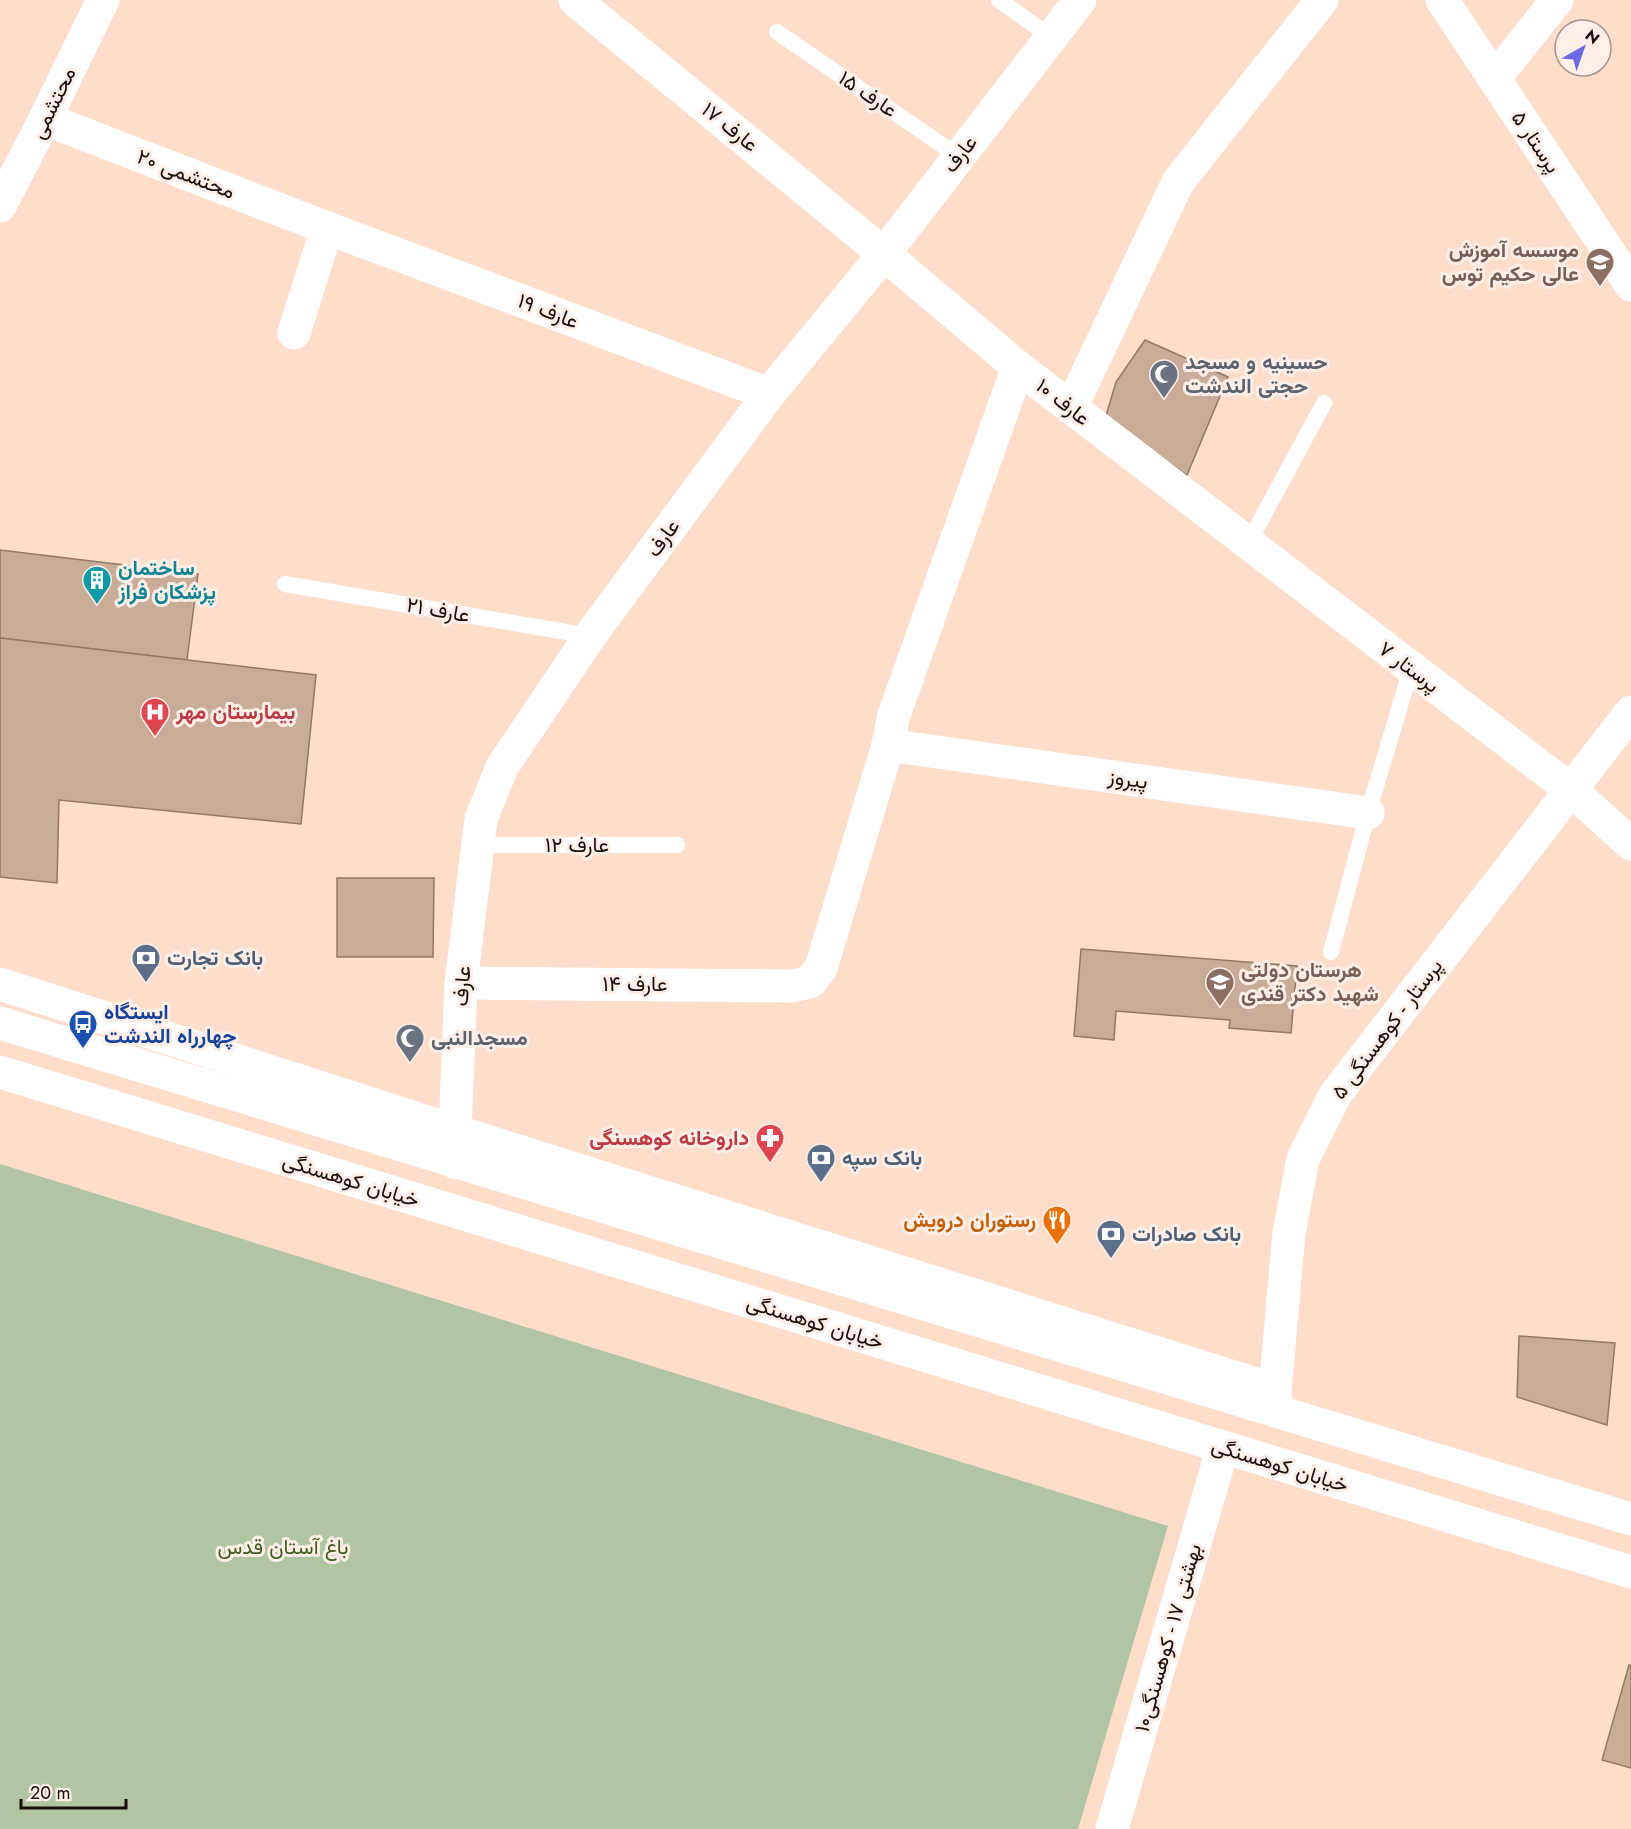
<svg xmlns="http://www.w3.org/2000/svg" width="1631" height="1829" font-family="Jost,Vazirmatn,sans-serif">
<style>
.green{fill:#b1c5a2}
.building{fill:#c8ac97;stroke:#937965;stroke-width:1.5}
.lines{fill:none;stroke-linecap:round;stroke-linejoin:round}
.service{stroke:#fff;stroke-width:16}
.minor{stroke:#fff;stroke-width:33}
.tertiary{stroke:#fff;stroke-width:33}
.secondary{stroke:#fff;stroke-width:33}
.labels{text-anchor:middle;stroke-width:6;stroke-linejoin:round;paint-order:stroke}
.street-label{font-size:21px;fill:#190e08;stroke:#fdefe8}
.education-label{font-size:21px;font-weight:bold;fill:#785e54;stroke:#fdefe8;text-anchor:end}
.worship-label{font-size:21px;font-weight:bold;fill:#5b616d;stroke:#fdefe8;text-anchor:start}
.culture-label{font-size:21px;font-weight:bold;fill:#0d838f;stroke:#fdefe8;text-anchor:start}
.health-label{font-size:21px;font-weight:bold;fill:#be3a42;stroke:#fdefe8;text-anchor:start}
.service-label{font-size:21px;font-weight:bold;fill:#4e5e75;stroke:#fdefe8;text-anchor:start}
.transit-label{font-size:21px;font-weight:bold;fill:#164399;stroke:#fdefe8;text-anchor:start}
.food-label{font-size:21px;font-weight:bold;fill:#c56008;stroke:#fdefe8;text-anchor:end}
.park-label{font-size:21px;fill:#3f5d21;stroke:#fdefe8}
</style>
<rect width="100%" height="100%" fill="#feddcb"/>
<!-- green -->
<path class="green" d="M0 1164 1168 1526 1078 1829H0Z"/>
<!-- building -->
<g class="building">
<path d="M1145 340 1228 377 1187 475 1105 419 1116 382Z"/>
<path d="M0 550 198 574 187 660 0 638Z"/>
<path d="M0 638 316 675 301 824 59 800 57 883 0 877Z"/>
<path d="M337 878H434L433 957H337Z"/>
<path d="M1081 949 1297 966 1291 1033 1229 1028 1230 1020 1116 1011 1114 1040 1074 1036Z"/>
<path d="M1519 1336 1615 1343 1607 1425 1517 1397Z"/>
<path d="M1629 1665H1631V1768L1602 1760Z"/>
</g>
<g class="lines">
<!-- service -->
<g class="service">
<path d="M999 0 1051 37"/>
<path d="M777 32 958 156"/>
<path d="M1248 544 1324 403"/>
<path d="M285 584 590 636"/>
<path d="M478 845H677"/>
<path d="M1331 952 1368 813 1411 669"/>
</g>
<!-- minor -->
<g class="minor">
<path d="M575 0 884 254 1018 367 1571 790 1631 844"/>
<path d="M1442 0 1631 285"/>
<path d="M1494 79 1557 0"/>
<path d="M45 119 327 228 769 394"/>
<path d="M294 333 327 228"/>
<path d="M1071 408 1178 182 1322 0"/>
<path d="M888 745 1368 813"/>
<path d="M461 983 792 986 810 982 821 968 888 745 893 718 1018 367"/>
<path d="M0 984 455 1131 1275 1390"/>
<path d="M456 1163 455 1131 461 983 481 819 502 767 590 636 769 394 884 254 1080 0"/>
<path d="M1276 1411 1275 1390 1289 1233 1303 1159 1335 1095 1631 712"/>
</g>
<!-- tertiary -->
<g class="tertiary">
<path d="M0 206 45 119 103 0"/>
<path d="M1112 1829 1223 1447"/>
</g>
<!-- secondary -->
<g class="secondary">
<path d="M0 1023 1631 1519"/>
<path d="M0 1072 1631 1572"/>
</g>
</g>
<!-- icons -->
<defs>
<g id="university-pin" transform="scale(1.5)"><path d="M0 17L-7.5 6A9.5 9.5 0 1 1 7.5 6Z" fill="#8d6e63" stroke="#fdefe8"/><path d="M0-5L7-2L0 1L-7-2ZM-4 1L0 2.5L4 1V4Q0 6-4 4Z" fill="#fff"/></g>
<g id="mosque-pin" transform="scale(1.5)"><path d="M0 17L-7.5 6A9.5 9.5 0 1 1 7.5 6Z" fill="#6b7280" stroke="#fdefe8"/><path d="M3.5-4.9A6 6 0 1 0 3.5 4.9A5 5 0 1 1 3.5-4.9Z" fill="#fff"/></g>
<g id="building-pin" transform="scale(1.5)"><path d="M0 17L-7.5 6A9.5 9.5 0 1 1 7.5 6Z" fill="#0f9aa8" stroke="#fdefe8"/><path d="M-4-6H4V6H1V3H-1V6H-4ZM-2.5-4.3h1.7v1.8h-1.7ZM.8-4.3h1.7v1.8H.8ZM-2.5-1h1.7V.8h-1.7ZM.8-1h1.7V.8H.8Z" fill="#fff"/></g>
<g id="hospital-pin" transform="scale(1.5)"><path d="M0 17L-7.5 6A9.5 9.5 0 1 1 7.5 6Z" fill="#e0444e" stroke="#fdefe8"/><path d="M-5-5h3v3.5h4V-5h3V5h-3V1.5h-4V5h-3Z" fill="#fff"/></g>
<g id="bank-pin" transform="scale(1.5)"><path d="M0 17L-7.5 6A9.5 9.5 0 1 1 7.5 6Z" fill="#5c6f8a" stroke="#fdefe8"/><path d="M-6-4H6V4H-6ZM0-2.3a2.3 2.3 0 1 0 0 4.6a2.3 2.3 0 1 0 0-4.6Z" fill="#fff"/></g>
<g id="school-pin" transform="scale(1.5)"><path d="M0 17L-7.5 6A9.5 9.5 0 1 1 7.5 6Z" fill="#8d6e63" stroke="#fdefe8"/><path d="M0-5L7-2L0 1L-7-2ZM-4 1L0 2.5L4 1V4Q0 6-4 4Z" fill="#fff"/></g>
<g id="bus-pin" transform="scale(1.5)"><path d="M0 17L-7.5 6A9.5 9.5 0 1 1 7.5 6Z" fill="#1a4fb4" stroke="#fdefe8"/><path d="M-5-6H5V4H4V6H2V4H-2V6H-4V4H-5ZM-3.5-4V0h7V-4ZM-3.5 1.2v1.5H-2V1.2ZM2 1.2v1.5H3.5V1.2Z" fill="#fff"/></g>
<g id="pharmacy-pin" transform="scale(1.5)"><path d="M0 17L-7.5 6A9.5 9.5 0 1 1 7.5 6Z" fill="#e0444e" stroke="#fdefe8"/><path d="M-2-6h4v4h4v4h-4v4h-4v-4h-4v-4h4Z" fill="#fff"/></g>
<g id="restaurant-pin" transform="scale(1.5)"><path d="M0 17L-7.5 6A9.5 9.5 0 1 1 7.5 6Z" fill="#e8710a" stroke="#fdefe8"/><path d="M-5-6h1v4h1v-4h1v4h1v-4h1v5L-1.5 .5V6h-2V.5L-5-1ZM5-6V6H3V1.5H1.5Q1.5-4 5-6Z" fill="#fff"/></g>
</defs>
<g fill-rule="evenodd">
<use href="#university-pin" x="1600" y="262"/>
<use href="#mosque-pin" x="1164" y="374"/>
<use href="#building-pin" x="97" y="580"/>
<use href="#hospital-pin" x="155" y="712"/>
<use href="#bank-pin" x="146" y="958"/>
<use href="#school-pin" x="1220" y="982"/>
<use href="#bus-pin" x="83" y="1024"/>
<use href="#mosque-pin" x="410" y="1038"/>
<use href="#pharmacy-pin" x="770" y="1138"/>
<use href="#bank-pin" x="821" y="1158"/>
<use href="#restaurant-pin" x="1057" y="1220"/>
<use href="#bank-pin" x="1111" y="1234"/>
</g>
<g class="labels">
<!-- street labels -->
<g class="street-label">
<text transform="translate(868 94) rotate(34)" y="7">عارف ۱۵</text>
<text transform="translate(53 103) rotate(-64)" y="7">محتشمی</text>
<text transform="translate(730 127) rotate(39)" y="7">عارف ۱۷</text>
<text transform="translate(1536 142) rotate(56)" y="7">پرستار ۵</text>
<text transform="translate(960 154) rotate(-52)" y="7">عارف</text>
<text transform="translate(186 174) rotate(21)" y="7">محتشمی ۲۰</text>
<text transform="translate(548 311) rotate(21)" y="7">عارف ۱۹</text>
<text transform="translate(1063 402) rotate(38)" y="7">عارف ۱۰</text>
<text transform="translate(663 538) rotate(-54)" y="7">عارف</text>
<text transform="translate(438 610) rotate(10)" y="7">عارف ۲۱</text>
<text transform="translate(1409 667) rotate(37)" y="7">پرستار ۷</text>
<text transform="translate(1128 779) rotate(8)" y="7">پیروز</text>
<text x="577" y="852">عارف ۱۲</text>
<text x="635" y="991">عارف ۱۴</text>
<text transform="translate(462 986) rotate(-86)" y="7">عارف</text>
<text transform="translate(1387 1029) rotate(-53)" y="7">پرستار - کوهسنگی ۵</text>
<text transform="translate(351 1180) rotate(17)" y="7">خیابان کوهسنگی</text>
<text transform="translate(815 1322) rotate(17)" y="7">خیابان کوهسنگی</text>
<text transform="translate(1280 1465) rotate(17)" y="7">خیابان کوهسنگی</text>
<text transform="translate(1168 1638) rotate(-74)" y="7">بهشتی ۱۷ - کوهسنگی۱۰</text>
</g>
<!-- education labels -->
<g class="education-label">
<text x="1579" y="257">موسسه آموزش<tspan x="1579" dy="24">عالی حکیم توس</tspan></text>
<text x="1241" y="977" text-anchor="start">هرستان دولتی<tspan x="1241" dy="24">شهید دکتر قندی</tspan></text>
</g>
<!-- worship labels -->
<g class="worship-label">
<text x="1185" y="369">حسینیه و مسجد<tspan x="1185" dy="24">حجتی الندشت</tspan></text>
<text x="431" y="1045">مسجدالنبی</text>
</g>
<!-- culture labels -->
<g class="culture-label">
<text x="118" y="575">ساختمان<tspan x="118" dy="24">پزشکان فراز</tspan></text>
</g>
<!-- health labels -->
<g class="health-label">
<text x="176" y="719">بیمارستان مهر</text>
<text x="749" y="1145" text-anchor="end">داروخانه کوهسنگی</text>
</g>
<!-- service labels -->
<g class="service-label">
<text x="167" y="965">بانک تجارت</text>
<text x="842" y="1165">بانک سپه</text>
<text x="1132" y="1241">بانک صادرات</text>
</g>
<!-- transit labels -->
<g class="transit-label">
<text x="104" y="1019">ایستگاه<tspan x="104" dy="24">چهارراه الندشت</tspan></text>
</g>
<!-- food labels -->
<g class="food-label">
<text x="1036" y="1227">رستوران درویش</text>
</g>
<!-- park labels -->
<g class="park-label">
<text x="283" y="1554">باغ آستان قدس</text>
</g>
</g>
<!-- north arrow -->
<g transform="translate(1583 48) rotate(40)"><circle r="28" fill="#fdefe8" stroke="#a2958e" stroke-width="1.5"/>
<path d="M0-4.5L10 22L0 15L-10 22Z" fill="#6c69e3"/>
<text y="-9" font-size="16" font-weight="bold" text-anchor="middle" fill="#190e08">N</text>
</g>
<!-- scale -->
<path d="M21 1799v9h105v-9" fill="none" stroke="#190e08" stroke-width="3"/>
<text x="30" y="1799" font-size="18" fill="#190e08" stroke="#fdefe8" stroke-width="4.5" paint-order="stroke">20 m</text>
</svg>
